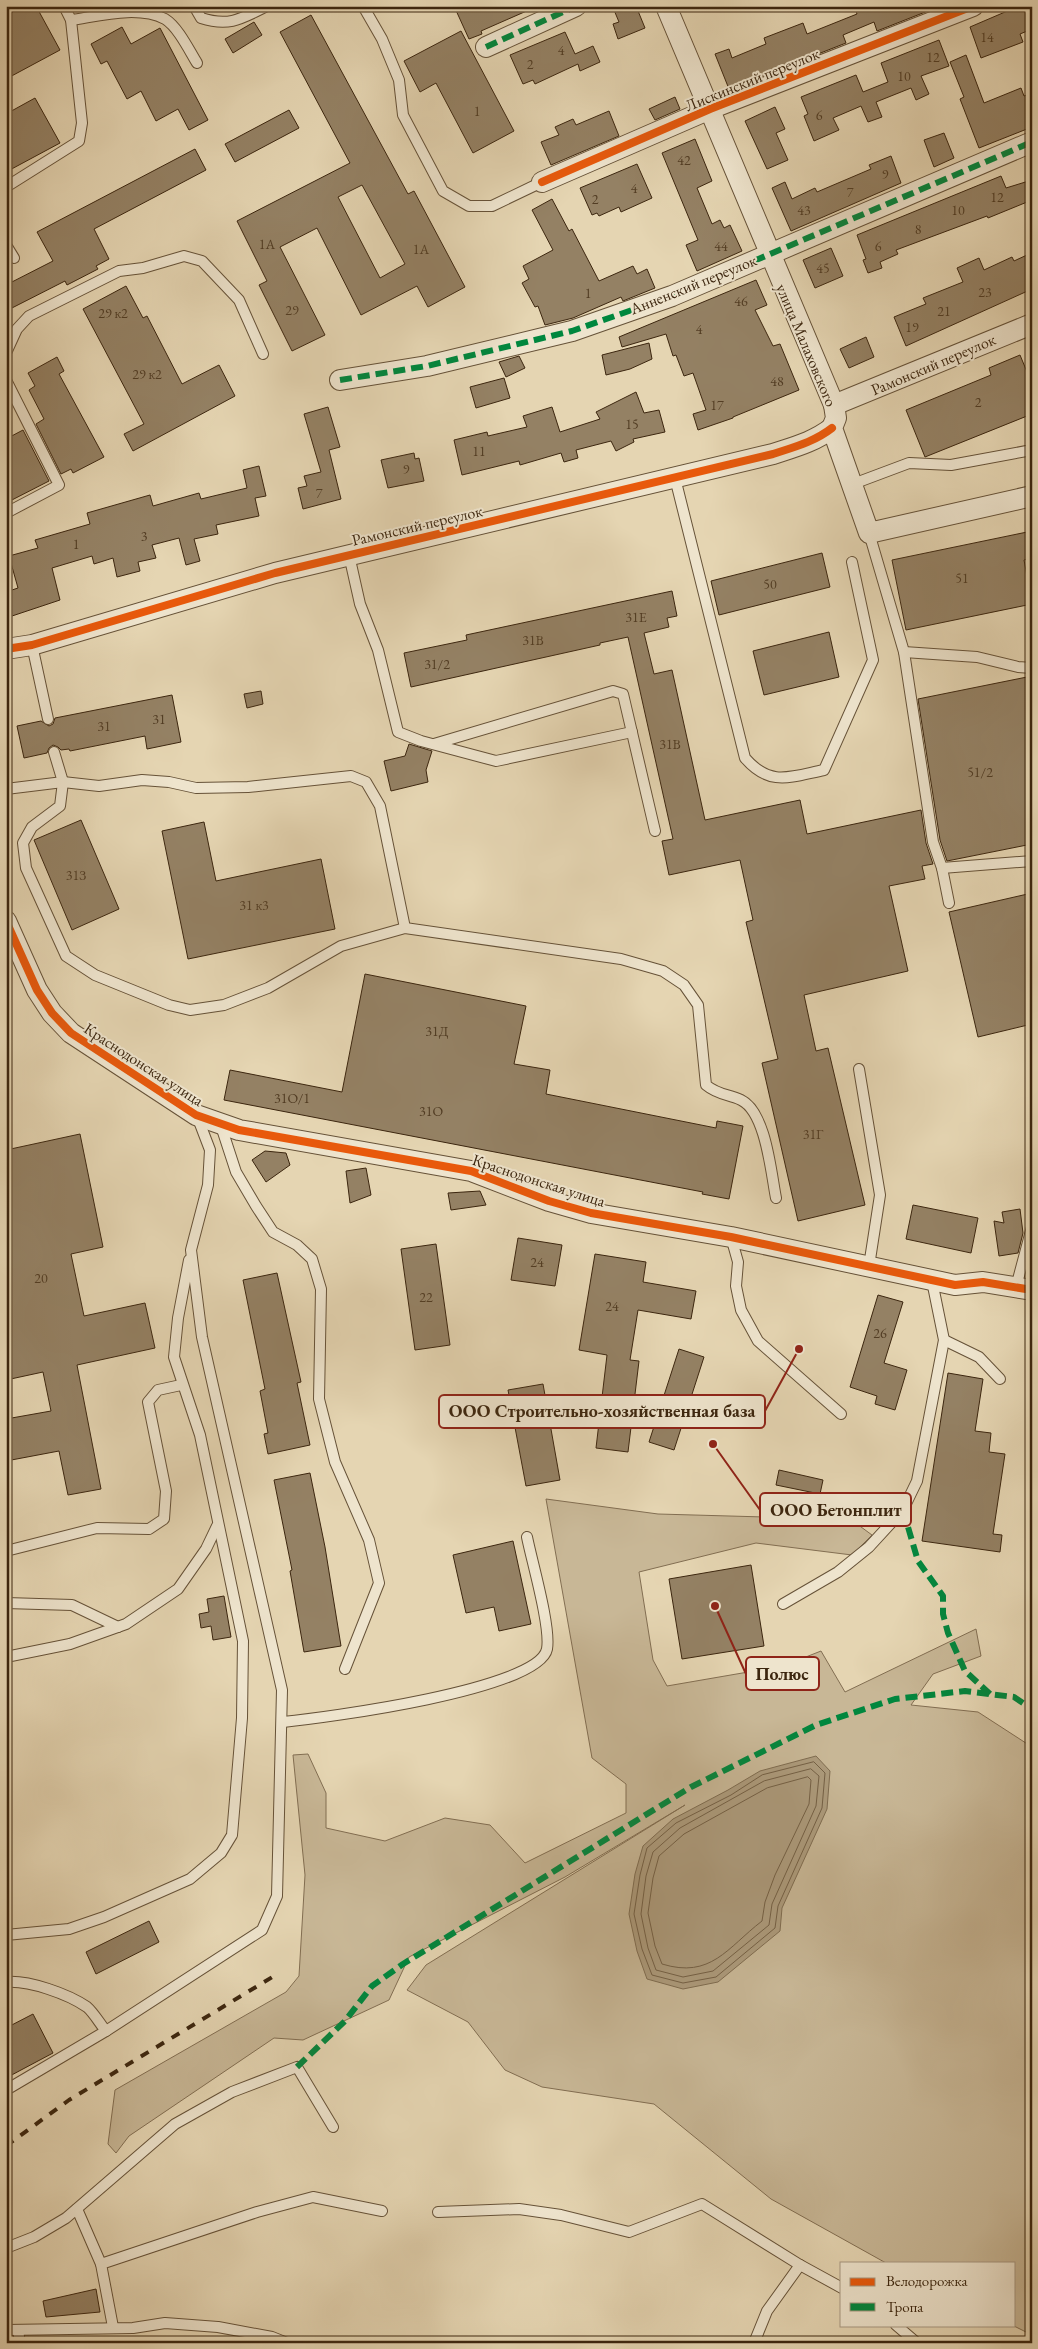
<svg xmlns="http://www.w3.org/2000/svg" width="1038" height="2349" font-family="'EB Garamond',serif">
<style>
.green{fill:#c8b796;stroke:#826e52}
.water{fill:#ac9a7b;stroke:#7f6c50}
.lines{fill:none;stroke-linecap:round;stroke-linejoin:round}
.shore{stroke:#746045;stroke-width:1}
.building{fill:#948164;stroke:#3c260f;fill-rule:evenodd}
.lane-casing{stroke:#665238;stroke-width:12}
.street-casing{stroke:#665238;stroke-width:22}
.lane{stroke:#eee4cd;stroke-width:10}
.street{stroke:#eee4cd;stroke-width:20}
.rail{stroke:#3c260f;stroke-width:4;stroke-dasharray:9 9;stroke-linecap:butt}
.quiet{stroke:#00873e;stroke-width:6;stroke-dasharray:12 6;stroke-linecap:butt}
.cycleway-casing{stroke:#eee4cd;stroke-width:11}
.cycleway{stroke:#e8590c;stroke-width:8}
.labels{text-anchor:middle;stroke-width:4;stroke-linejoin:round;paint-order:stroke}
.number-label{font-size:14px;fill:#523d24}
.street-label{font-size:16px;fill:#3c260f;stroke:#eee4cd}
.leader{fill:none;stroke:#8f2418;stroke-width:2}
.callout-dot{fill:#8f2418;stroke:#eee4cd;stroke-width:2}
.callout{fill:#eee4cd;stroke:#8f2418;stroke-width:2}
.callout-label{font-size:18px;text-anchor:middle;font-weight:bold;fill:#3c260f}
</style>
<rect width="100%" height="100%" fill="#e5d5b2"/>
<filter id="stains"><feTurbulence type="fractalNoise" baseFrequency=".004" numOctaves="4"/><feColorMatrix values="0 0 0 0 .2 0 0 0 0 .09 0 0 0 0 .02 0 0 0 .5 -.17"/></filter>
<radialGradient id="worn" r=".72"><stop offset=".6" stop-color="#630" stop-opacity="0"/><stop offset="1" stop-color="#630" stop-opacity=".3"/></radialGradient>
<!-- green -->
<path class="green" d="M546 1499 658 1514 800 1518 857 1524 872 1535 852 1555 756 1543 639 1572 653 1660 667 1686 783 1666 821 1651 845 1692 976 1629 981 1656 933 1674 911 1705 978 1712 1032 1747V2335L1012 2325H1014V2263H886L771 2199 654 2104 542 2087 505 2070 468 2022 407 1990 426 1965 685 1805 565 1877 409 1957 389 2000 303 2040 274 2038 129 2136 116 2153 108 2144 115 2090 286 1992 299 1976 305 1875 293 1755 308 1754 326 1793V1828L385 1841 445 1818 490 1825 525 1863 626 1813V1784L592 1758Z"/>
<!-- water -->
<path class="water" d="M816 1756 830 1771 827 1809 782 1908 780 1931 718 1982 683 1989 647 1979 637 1951 629 1914 635 1874 643 1846 673 1819 728 1790 760 1771Z"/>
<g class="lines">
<!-- shore -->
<g class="shore">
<path d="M814 1762 825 1773 822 1808 778 1906 775 1928 716 1977 683 1983 652 1975 642 1949 634 1914 640 1875 647 1848 676 1823 731 1795 762 1775Z"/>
<path d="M811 1769 819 1776 816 1806 772 1904 769 1925 713 1971 683 1977 656 1970 648 1948 641 1914 646 1876 653 1852 680 1828 764 1781Z"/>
<path d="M808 1777 811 1780 809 1804 775 1875 765 1902 762 1921C727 1948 711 1979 662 1964L655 1946 648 1913 653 1878 659 1856 684 1834 767 1788Z"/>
</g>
</g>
<!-- building -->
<g class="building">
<path d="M6 6H36L60 50 6 79Z"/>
<path d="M454 6H538L481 31 482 34 469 39Z"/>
<path d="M623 6H636L645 28 618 39 613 24 619 22 614 10Z"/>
<path d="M854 6 938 7 877 31 874 22 843 35 846 43 729 89 715 54 729 49 732 58 766 44 764 38 803 23 807 34 857 14Z"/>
<path d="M1019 6H1032V29L1020 34 1023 42 981 58 970 27Z"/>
<path d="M311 15 408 194 414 191 465 287 428 307 417 286 361 315 317 228 280 247 325 335 292 351 259 285 267 281 237 221 350 163 280 32ZM362 185 405 264 380 278 338 197Z"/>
<path d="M254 22 262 35 233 53 225 39Z"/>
<path d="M122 27 131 44 160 28 208 120 189 130 178 109 156 121 141 91 127 99 107 61 101 64 91 44Z"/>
<path d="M461 31 514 131 473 153 436 83 420 92 404 61Z"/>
<path d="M565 32 575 54 593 46 600 62 580 71 578 64 535 84 533 80 523 84 510 55Z"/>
<path d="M939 40 949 66 921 76 929 94 916 100 911 88 876 102 882 117 868 122 861 106 833 118 839 130 814 141 804 116 808 114 801 97 856 75 863 92 888 82 881 63Z"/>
<path d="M966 55 984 103 1021 88 1024 96 1032 93V127L979 148 960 99 964 97 950 62Z"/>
<path d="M675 97 680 109 655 120 649 109Z"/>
<path d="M35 98 60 143 6 172V114Z"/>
<path d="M775 107 785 129 776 133 788 160 767 169 745 121Z"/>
<path d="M289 110 299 128 235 162 225 144Z"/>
<path d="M609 111 619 136 551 165 541 142 559 135 555 127 573 119 576 125Z"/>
<path d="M944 133 954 158 934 167 924 140Z"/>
<path d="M695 139 712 181 697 188 712 224 720 220 724 228 730 225 742 251 697 271 686 245 698 240 662 153Z"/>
<path d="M195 149 206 170 94 229 109 259 96 266 98 269 67 285 65 281 6 311V285L53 261 37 232Z"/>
<path d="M891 156 901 183 791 231 772 188 785 182 792 199 815 188 817 192 871 169 869 165Z"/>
<path d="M637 164 652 198 621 212 619 207 599 216 597 213 592 215 580 188Z"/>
<path d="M1001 176 1006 188 1032 180V200L988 218 987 216 896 250 898 254 880 262 882 268 868 273 863 260 866 259 857 235Z"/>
<path d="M552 199 569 231 572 229 599 281 633 266 637 274 647 269 655 288 623 301 621 297 573 318 545 325 538 306 535 307 522 283 529 279 523 266 553 250 532 210Z"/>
<path d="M831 248 843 276 815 288 803 260Z"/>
<path d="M1027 255 1032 266V289L906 346 894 317 926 304 923 298 963 282 957 268 979 258 984 270 1012 257 1014 261Z"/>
<path d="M756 280 767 305 755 310 773 346 780 344 799 390 733 417V418L698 430 693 414 706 410 693 373 684 376 676 355 673 356 666 334 622 347 619 337Z"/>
<path d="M126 286 143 318 147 316 182 384 219 365 235 396 133 451 124 434 144 424 83 309Z"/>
<path d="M866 337 874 357 849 368 840 349Z"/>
<path d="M649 343 652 359 630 369 606 375 602 355Z"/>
<path d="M1020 355 1032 384V414L925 457 906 410 991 375 989 368Z"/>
<path d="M519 356 525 368 506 377 499 362Z"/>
<path d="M57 357 64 371 59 374 104 457 73 473 71 469 61 474 36 424 44 419 29 390 35 386 28 373Z"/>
<path d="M504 378 510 398 476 408 470 387Z"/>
<path d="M636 392 644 413 659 410 665 432 633 439 634 442 616 451 611 441 576 450 578 458 564 462 561 453 520 465 519 461 462 475 454 440 487 432 488 436 527 427 523 416 552 407 560 432 600 419 596 412Z"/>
<path d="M328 407 340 447 329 450 341 499 303 509 298 488 307 486 304 476 321 472 304 414Z"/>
<path d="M23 430 49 481 6 503V439Z"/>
<path d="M414 453 415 459 419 458 424 481 388 488 381 460Z"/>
<path d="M259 466 266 496 255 498 259 516 216 525 218 534 194 539 200 561 186 565 179 538 152 545 156 558 138 562 140 571 117 577 113 558 94 564 92 556 52 568 60 600 6 618V592L18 588 9 556 38 548 35 540 90 524 87 513 150 495 153 506 199 493 201 499 247 488 243 470Z"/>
<path d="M1032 531V558L1024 560 1032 604 906 630 892 560Z"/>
<path d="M822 553 830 587 719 615 711 581Z"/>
<path d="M672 591 677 616 667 618 669 627 644 633 654 674 672 670 705 820 800 800 807 834 921 810 926 843 933 864 922 866 925 879 889 886 908 971 804 995 816 1051 828 1048 865 1205 798 1221 762 1063 778 1059 746 922 753 920 740 860 669 875 662 841 673 839 628 637 600 643V645L411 687 404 653 467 640 466 635Z"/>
<path d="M829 632 839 677 764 695 753 651Z"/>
<path d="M1032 676V844L947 861 940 840 918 699Z"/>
<path d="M261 691 263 704 247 708 244 694Z"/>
<path d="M172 695 181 742 147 749 145 736 70 751 69 749 61 750 58 747 53 745 49 748 47 753 24 758 17 726 41 721 49 726 53 724 55 718Z"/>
<path d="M409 744 432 751 426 770 428 782 391 791 384 761 405 756Z"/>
<path d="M81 820 119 909 72 930 34 840Z"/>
<path d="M204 822 216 881 321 859 335 929 188 959 162 831Z"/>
<path d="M1032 893V1024L978 1037 949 912Z"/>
<path d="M365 974 526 1006 514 1064 550 1070 546 1094 716 1128 717 1121 743 1126 729 1199 702 1194 703 1192 224 1100 230 1070 342 1092Z"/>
<path d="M80 1134 103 1247 71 1254 84 1316 145 1303 155 1348 77 1365 101 1489 68 1495 59 1451 6 1461V1419L51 1411 43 1372 6 1380V1150Z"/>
<path d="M265 1151 286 1153 290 1165 266 1182 252 1160Z"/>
<path d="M366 1168 371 1195 350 1203 346 1171Z"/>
<path d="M480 1191 486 1205 451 1210 448 1193Z"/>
<path d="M913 1205 978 1218 971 1253 906 1239Z"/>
<path d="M1020 1209 1023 1233 1018 1253 999 1256 994 1221 1004 1223 1002 1212Z"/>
<path d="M518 1238 562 1245 555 1286 511 1280Z"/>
<path d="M436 1244 450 1345 415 1350 401 1249Z"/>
<path d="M595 1254 646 1262 643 1282 696 1291 691 1319 638 1310 630 1360 639 1361 628 1452 596 1448 607 1355 579 1350Z"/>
<path d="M277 1273 301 1382 297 1383 310 1445 268 1454 264 1434 268 1433 260 1391 265 1389 243 1280Z"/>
<path d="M878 1295 903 1302 884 1363 907 1370 895 1410 875 1404 877 1396 850 1387Z"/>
<path d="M679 1349 704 1357 674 1450 649 1442Z"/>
<path d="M948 1373 983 1379 975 1431 991 1433 989 1452 1005 1454 993 1534 1002 1535 1000 1552 922 1541Z"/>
<path d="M543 1384 560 1480 526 1486 508 1390Z"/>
<path d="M779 1470 823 1480 820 1494 776 1485Z"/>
<path d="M310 1473 325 1547 341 1646 304 1652 290 1571 292 1570 274 1480Z"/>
<path d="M513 1541 531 1624 499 1631 494 1607 466 1613 453 1555Z"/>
<path d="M751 1565 764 1646 682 1659 669 1579Z"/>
<path d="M224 1596 231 1637 213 1640 211 1626 201 1628 199 1614 209 1612 207 1599Z"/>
<path d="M149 1921 159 1942 96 1974 86 1952Z"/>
<path d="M33 2014 53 2053 6 2078V2028Z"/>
<path d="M96 2289 100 2312 46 2317 43 2301Z"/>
</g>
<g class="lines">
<!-- lane casing -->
<g class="lane-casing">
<g id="lane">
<path d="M194 6 201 18C229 27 241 19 267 6"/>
<path d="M363 6 382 39 399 80 403 115 443 191 469 206H492L542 182"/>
<path d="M71 20C99 16 138 5 165 19 178 27 189 50 197 63"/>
<path d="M6 187 79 141 82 123 71 20 64 6"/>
<path d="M6 245 14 258"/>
<path d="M6 353 17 329 29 316 119 271 143 268 184 256 202 261 239 300 263 354"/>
<path d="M6 380 59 485 6 513"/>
<path d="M675 478 745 758C770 787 790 777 824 770L873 660 852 562"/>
<path d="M853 484 909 463 951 465 1032 450"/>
<path d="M869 533 904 652 933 842 942 868 949 903"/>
<path d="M349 555 360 604 378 650 398 732 421 741 496 761 632 732"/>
<path d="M32 645 48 719"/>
<path d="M904 652 977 657 1018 667 1032 668"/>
<path d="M434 744 613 691 623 694 655 831"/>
<path d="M54 752 63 782 60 806 32 827 23 843 26 868 66 956 95 975 169 1005 190 1010 224 1005 268 988 341 946 405 928 621 959 663 971 684 985 698 1005 706 1085C718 1095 728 1094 741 1100 766 1112 771 1173 776 1198"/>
<path d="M6 789 63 782 99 786 142 780 169 782 196 788 248 787 351 776 366 782 380 806 405 928"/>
<path d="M942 868 1032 861"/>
<path d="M859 1069 880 1195 869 1266"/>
<path d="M220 1123 236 1172 256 1206 273 1232 297 1245 312 1259 321 1289 319 1399 335 1462 369 1540 379 1583 345 1669"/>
<path d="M731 1237 738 1262 736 1286 741 1310 758 1341 841 1414"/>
<path d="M1016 1287 1032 1227"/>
<path d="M944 1340 979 1357 1000 1379"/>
<path d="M6 1551 97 1528 149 1529 164 1519 166 1491 148 1402 158 1390 181 1385"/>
<path d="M6 1603 72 1605 118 1627"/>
<path d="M783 1604 838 1572 869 1547 903 1510 917 1481 944 1340 932 1281"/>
<path d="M6 1657 70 1644 126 1624 178 1589 206 1549 217 1526"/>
<path d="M283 1722C323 1718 539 1690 547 1649 551 1627 532 1562 527 1537"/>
<path d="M6 1935 69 1929 104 1917 190 1879 221 1853 232 1835 242 1718 243 1641 200 1435 174 1357 178 1318 189 1260"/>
<path d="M6 1982C29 1980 68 1994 87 2007 94 2013 100 2024 106 2031"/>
<path d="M6 2090 106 2031 262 1930 277 1896 282 1690 202 1337 191 1250 208 1185 210 1150 197 1116"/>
<path d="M77 2209 101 2264"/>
<path d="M438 2212 519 2209 561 2215 629 2232 702 2204 800 2265 842 2288"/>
<path d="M6 2248 34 2237 66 2218 175 2124 232 2092 297 2067 333 2127"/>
<path d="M896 2325 917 2343"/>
<path d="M113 2327 101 2264 257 2212 313 2197 382 2211"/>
<path d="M6 2330 133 2328 165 2323 218 2327 272 2337 287 2343"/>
<path d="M18 2330 20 2343"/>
<path d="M754 2343 767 2311 800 2265"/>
</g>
</g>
<!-- street casing -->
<g class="street-casing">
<g id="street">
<path d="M666 6 834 405 836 418 832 428 869 533 1032 496"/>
<path d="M486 47 576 6"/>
<path d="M542 182 710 109 973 6"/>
<path d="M340 380 427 366 572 331 672 296 1032 142"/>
<path d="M834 405 1032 324"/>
<path d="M6 649 32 645 275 573 773 454C794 447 814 442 832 428"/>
<path d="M6 921 37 990 52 1013 71 1033 196 1115 239 1130 471 1171 549 1201 591 1213 731 1237 955 1285 983 1282 1032 1290"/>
</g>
</g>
<!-- lane -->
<use href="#lane" class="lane"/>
<!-- street -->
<use href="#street" class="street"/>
<!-- rail -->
<path class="rail" d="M6 2146 69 2100 279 1973"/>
<!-- quiet -->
<g class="quiet">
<path d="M486 47 576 6"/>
<path d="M340 380 427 366 572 331 672 296 1032 142"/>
<path d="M903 1510 918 1561 943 1596V1614L948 1633 965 1671 990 1694"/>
<path d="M297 2067 345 2021 372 1986 403 1964 691 1787 816 1725 895 1699 965 1691 1014 1697 1032 1709"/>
</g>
<!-- cycleway casing -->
<g class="cycleway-casing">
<g id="cycleway">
<path d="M542 182 710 109 973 6"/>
<path d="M6 649 32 645 275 573 773 454C794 447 814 442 832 428"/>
<path d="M6 921 37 990 52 1013 71 1033 196 1115 239 1130 471 1171 549 1201 591 1213 731 1237 955 1285 983 1282 1032 1290"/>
</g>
</g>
<!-- cycleway -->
<use href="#cycleway" class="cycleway"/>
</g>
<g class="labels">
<!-- number labels -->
<g class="number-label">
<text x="987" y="42">14</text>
<text x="561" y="55">4</text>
<text x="933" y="62">12</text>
<text x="530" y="69">2</text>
<text x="904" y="81">10</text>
<text x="477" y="116">1</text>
<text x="819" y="120">6</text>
<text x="684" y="165">42</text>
<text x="885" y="179">9</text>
<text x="634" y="193">4</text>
<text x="850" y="197">7</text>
<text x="997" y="202">12</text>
<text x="595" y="204">2</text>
<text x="804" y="215">43</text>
<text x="958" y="215">10</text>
<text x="918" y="234">8</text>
<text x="267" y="249">1А</text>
<text x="721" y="251">44</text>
<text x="878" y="251">6</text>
<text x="421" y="254">1А</text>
<text x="823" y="273">45</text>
<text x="985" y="297">23</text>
<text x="588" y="298">1</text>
<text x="741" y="306">46</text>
<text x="292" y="315">29</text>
<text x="944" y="316">21</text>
<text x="113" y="318">29 к2</text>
<text x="912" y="332">19</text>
<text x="699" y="334">4</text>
<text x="147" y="379">29 к2</text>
<text x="777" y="386">48</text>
<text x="978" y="407">2</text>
<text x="717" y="410">17</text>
<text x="632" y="429">15</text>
<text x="479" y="456">11</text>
<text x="406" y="474">9</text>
<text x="319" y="498">7</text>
<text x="144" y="541">3</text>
<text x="76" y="549">1</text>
<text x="962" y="583">51</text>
<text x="770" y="589">50</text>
<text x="636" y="622">31Е</text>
<text x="533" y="645">31В</text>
<text x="437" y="669">31/2</text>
<text x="159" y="724">31</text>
<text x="104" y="731">31</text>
<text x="670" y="749">31В</text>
<text x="980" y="777">51/2</text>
<text x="76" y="880">31З</text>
<text x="254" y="910">31 к3</text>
<text x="437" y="1036">31Д</text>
<text x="292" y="1103">31О/1</text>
<text x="431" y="1116">31О</text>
<text x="813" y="1139">31Г</text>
<text x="537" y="1267">24</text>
<text x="41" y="1283">20</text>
<text x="426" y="1302">22</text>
<text x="612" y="1311">24</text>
<text x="880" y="1338">26</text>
</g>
<!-- street labels -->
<g class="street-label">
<text transform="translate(752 79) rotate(-22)" y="6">Лискинский переулок</text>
<text transform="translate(693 284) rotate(-22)" y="6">Анненский переулок</text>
<text transform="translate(807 345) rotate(67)" y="6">улица Малаховского</text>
<text transform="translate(933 364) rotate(-23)" y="6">Рамонский переулок</text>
<text transform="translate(417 525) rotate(-13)" y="6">Рамонский переулок</text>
<text transform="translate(144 1064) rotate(33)" y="6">Краснодонская улица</text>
<text transform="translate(539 1180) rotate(18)" y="6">Краснодонская улица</text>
</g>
</g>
<!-- callouts -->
<path class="leader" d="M799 1349L765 1411M713 1444L760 1510M715 1606L746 1674"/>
<g class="callout-dot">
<circle cx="799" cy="1349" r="5"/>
<circle cx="713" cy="1444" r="5"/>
<circle cx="715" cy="1606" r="5"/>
</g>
<g class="callout">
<rect x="439" y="1395" width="326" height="33" rx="5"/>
<rect x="760" y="1493" width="151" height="33" rx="5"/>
<rect x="746" y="1657" width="73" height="33" rx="5"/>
</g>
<g class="callout-label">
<text x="602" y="1417">ООО Строительно-хозяйственная база</text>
<text x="836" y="1516">ООО Бетонплит</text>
<text x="782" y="1680">Полюс</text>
</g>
<!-- margin -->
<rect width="1038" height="2349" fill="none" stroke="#e5d5b2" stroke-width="25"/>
<rect x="8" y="8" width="1023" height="2334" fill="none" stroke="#3c260f" stroke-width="2.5"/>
<rect x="12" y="12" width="1013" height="2324" fill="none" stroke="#3c260f"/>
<!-- legend -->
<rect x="840" y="2262" width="175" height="65" fill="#eee4cd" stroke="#a79881"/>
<rect x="850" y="2278" width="25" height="8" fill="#e8590c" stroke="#a79881"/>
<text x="886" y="2286" font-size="15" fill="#3c260f">Велодорожка</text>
<rect x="850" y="2303" width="25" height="8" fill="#00873e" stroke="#a79881"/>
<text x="886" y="2312" font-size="15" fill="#3c260f">Тропа</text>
<rect width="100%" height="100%" filter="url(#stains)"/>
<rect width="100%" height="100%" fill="url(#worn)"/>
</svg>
